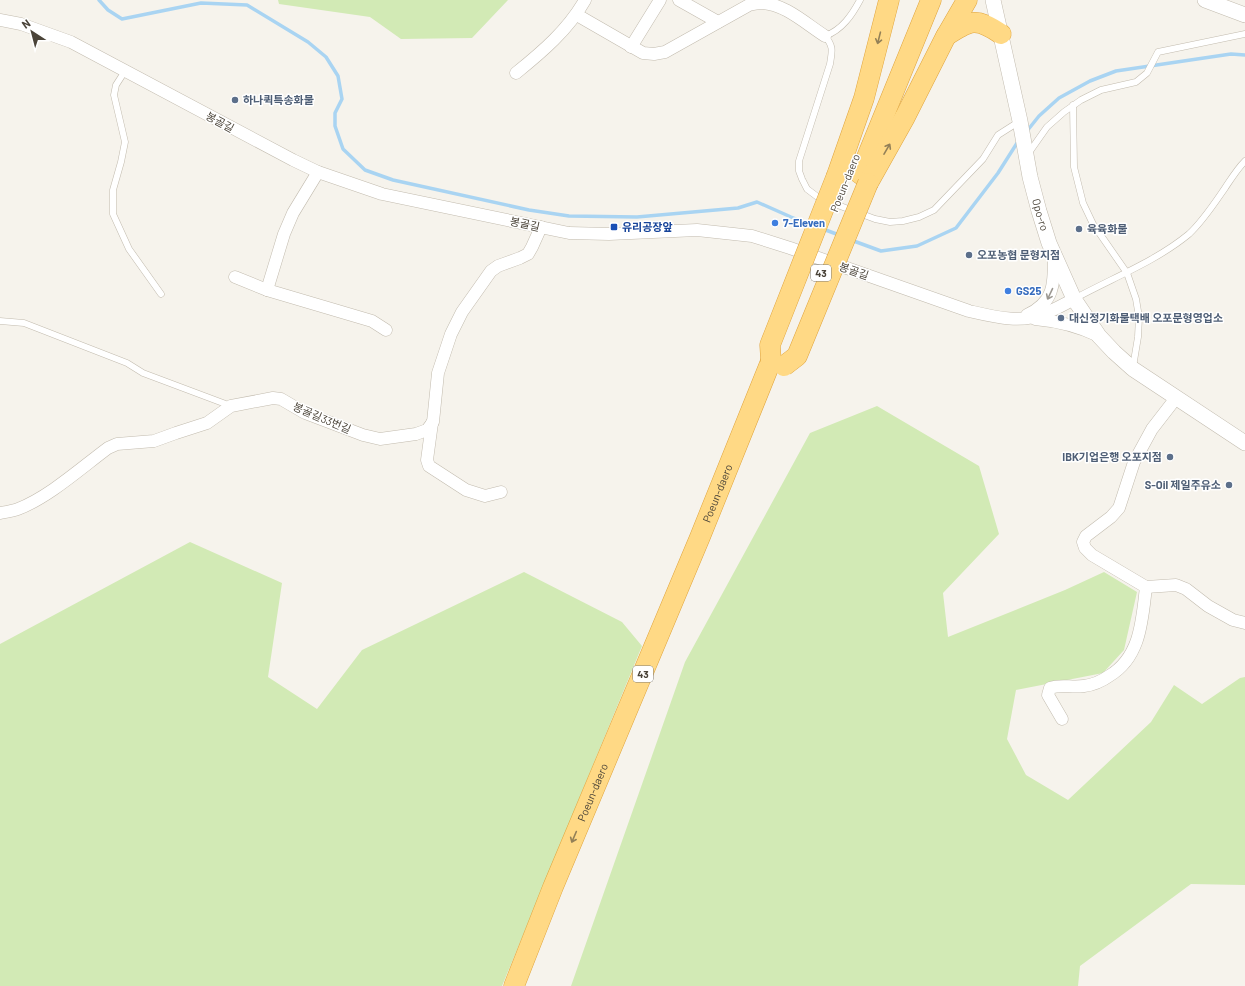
<svg xmlns="http://www.w3.org/2000/svg" width="1245" height="986" font-family="Barlow,'Noto Sans KR',sans-serif">
<style>
.green{fill:#d2eab5}
.lines{fill:none;stroke-linecap:round;stroke-linejoin:round}
.stream{stroke:#a9d4f2;stroke-width:3.5}
.service-casing{stroke:#c2bbae;stroke-width:7}
.minor-casing{stroke:#c2bbae;stroke-width:13}
.tertiary-casing{stroke:#c2bbae;stroke-width:16}
.trunk-casing{stroke:#e0a43c;stroke-width:21}
.service{stroke:#fff;stroke-width:6}
.minor{stroke:#fff;stroke-width:12}
.tertiary{stroke:#fff;stroke-width:15}
.trunk{stroke:#ffd985;stroke-width:20}
.trunk-bridge-casing{stroke:#e0a43c;stroke-width:21;stroke-linecap:butt}
.trunk-bridge{stroke:#ffd985;stroke-width:20}
.oneway{stroke:#938057}
.oneway2{stroke:#9c9892}
.service-dot{fill:#5c6f8a;stroke:#fff;stroke-width:1.5}
.shop-dot{fill:#3f7fe0;stroke:#fff;stroke-width:1.5}
.transit-dot{fill:#1a4fb4;stroke:#fff;stroke-width:1.5}
.labels{text-anchor:middle;stroke-width:3;stroke-linejoin:round;paint-order:stroke}
.shield{fill:#fff;stroke:#817c74;stroke-width:1}
.shield-label{font-size:10px;font-weight:bold;fill:#4b4439}
.service-label{font-size:11px;font-weight:bold;fill:#4e5e75;stroke:#fff;text-anchor:start}
.street-label{font-size:11px;fill:#4b4439;stroke:#fff}
.shop-label{font-size:11px;font-weight:bold;fill:#366cbe;stroke:#fff;text-anchor:start}
.transit-label{font-size:11px;font-weight:bold;fill:#164399;stroke:#fff;text-anchor:start}
</style>
<rect width="100%" height="100%" fill="#f6f3ec"/>
<!-- green -->
<g class="green">
<path d="M278 0H508L472 38 401 39 370 17 279 4Z"/>
<path d="M877 406 979 466 999 534 943 593 948 637 1065 590 1104 572 1137 592 1124 650 1103 673 1016 690 1007 739 1026 775 1068 800 1151 722 1174 685 1202 704 1240 678 1245 677V885L1191 884 1080 966 1078 986H571L685 662 810 433Z"/>
<path d="M190 542 282 583 268 677 317 709 362 650 524 572 622 622 642 646 502 986H0V644Z"/>
</g>
<g class="lines">
<!-- stream -->
<g class="stream">
<path d="M99 0 108 10 122 19 201 3 247 5 308 42 326 57 338 76 342 99 335 113V126L343 149 365 170 393 180 529 210 569 216 637 217 738 208 757 202 791 217 811 225"/>
<path d="M1027 131 1039 116 1059 98 1090 81 1116 71 1231 54 1245 55"/>
<path d="M823 229 839 235"/>
<path d="M851 240 881 251 917 246 956 228 998 173 1019 140"/>
</g>
<!-- service casing -->
<g class="service-casing">
<g id="service">
<path d="M860 0C852 15 842 30 825 36 834 47 832 51 830 64L799 161V171L802 179 807 189 819 198 875 219 890 222 903 221 919 217 934 210 983 159 998 135 1020 121"/>
<path d="M125 71 116 85 114 95 125 142 121 162 113 190V214L129 249 161 294"/>
<path d="M1073 105 1074 167 1083 203 1093 224 1127 273 1136 299 1139 317 1138 337 1133 367"/>
<path d="M1028 154 1047 127 1064 112 1081 100 1101 90 1136 82 1147 73 1158 52 1245 34"/>
<path d="M1074 299C1112 278 1155 262 1189 234 1203 221 1214 204 1225 188 1231 179 1237 169 1245 161"/>
<path d="M0 321 24 323 127 363 143 373 231 406"/>
</g>
</g>
<!-- minor casing -->
<g class="minor-casing">
<g id="minor">
<path d="M679 0 718 22"/>
<path d="M577 15 643 53 654 54 665 52 749 5C753 4 758 3 762 3 785 4 806 24 825 36"/>
<path d="M0 20 21 24 71 42 293 160 318 172 382 194 569 233 609 234 697 230 752 236 790 248 969 311C995 317 1021 324 1046 313 1056 309 1065 304 1074 299"/>
<path d="M631 47 660 0"/>
<path d="M516 73C542 52 568 30 585 0"/>
<path d="M235 277 267 290 372 321 386 330"/>
<path d="M267 290 284 234 293 213 318 172"/>
<path d="M1027 315C1055 302 1054 283 1054 257"/>
<path d="M1035 319C1058 321 1078 326 1099 336"/>
<path d="M1176 398 1152 429 1134 462 1119 508 1111 517 1086 536 1083 542 1085 548 1092 555 1146 587 1176 585 1186 589 1208 606 1233 620 1245 623"/>
<path d="M432 423 427 460 429 466 466 490 485 496 501 492"/>
<path d="M0 513C6 512 13 511 18 509 49 497 81 468 108 448L117 444 154 441 176 433 207 423 231 406 273 398 281 399 305 413 363 435 380 439 416 434 427 430 433 422 438 373 451 334 462 312 491 271 498 266 520 258 528 254 532 247 541 227"/>
<path d="M1062 719 1048 695 1050 688C1061 684 1072 688 1084 686 1092 685 1102 681 1109 676 1141 657 1142 620 1146 587"/>
</g>
</g>
<!-- tertiary casing -->
<g class="tertiary-casing">
<g id="tertiary">
<path id="s1" d="M993 0 1020 121 1030 177 1039 211 1049 243 1074 299 1099 336 1114 352 1133 369 1245 443"/>
<path d="M1205 0 1245 15"/>
</g>
</g>
<!-- trunk casing -->
<g class="trunk-casing">
<g id="trunk">
<path d="M946 36C970 20 976 17 1001 34"/>
<path d="M860 174 931 0"/>
<path d="M837 175 864 98 889 0"/>
<path d="M868 183 905 117 945 38 967 0"/>
<path id="s2" d="M514 986 553 887 700 537 771 361"/>
</g>
</g>
<!-- service -->
<use href="#service" class="service"/>
<!-- minor -->
<use href="#minor" class="minor"/>
<!-- tertiary -->
<use href="#tertiary" class="tertiary"/>
<!-- trunk -->
<use href="#trunk" class="trunk"/>
<!-- trunk-bridge casing -->
<g class="trunk-bridge-casing">
<g id="trunk-bridge">
<path d="M771 361 770 345 837 175"/>
<path d="M784 366 797 356 868 183"/>
</g>
</g>
<!-- trunk-bridge -->
<use href="#trunk-bridge" class="trunk-bridge"/>
</g>
<!-- one-way arrows -->
<defs><path id="oneway-shaft" d="M-6 0H5M1.5-3L5.5 0L1.5 3" fill="none" stroke-width="1.6" stroke-linecap="round" stroke-linejoin="round"/></defs>
<g class="oneway">
<use href="#oneway-shaft" transform="translate(879 38) rotate(104)"/>
<use href="#oneway-shaft" transform="translate(887 149) rotate(-60)"/>
<use href="#oneway-shaft" transform="translate(574 837) rotate(113)"/>
</g>
<use class="oneway2" href="#oneway-shaft" transform="translate(1050 294) rotate(115)"/>
<!-- markers -->
<g class="service-dot">
<circle cx="235" cy="100" r="4"/>
<circle cx="1079" cy="229" r="4"/>
<circle cx="969" cy="255" r="4"/>
<circle cx="1061" cy="318" r="4"/>
<circle cx="1170" cy="457" r="4"/>
<circle cx="1229" cy="485" r="4"/>
</g>
<g class="shop-dot">
<circle cx="775" cy="223" r="4"/>
<circle cx="1008" cy="291" r="4"/>
</g>
<rect class="transit-dot" x="610" y="223" width="8" height="8" rx="2"/>
<g class="labels">
<!-- shield labels -->
<g class="shield">
<rect x="811" y="265" width="20" height="16" rx="3"/>
<rect x="633" y="666" width="20" height="16" rx="3"/>
</g>
<g class="shield-label">
<text x="821" y="277">43</text>
<text x="643" y="678">43</text>
</g>
<!-- service labels -->
<g class="service-label">
<text x="243" y="104">하나퀵특송화물</text>
<text x="1087" y="233">육육화물</text>
<text x="977" y="259">오포농협 문형지점</text>
<text x="1069" y="322">대신정기화물택배 오포문형영업소</text>
<text x="1162" y="461" text-anchor="end">IBK기업은행 오포지점</text>
<text x="1221" y="489" text-anchor="end">S-Oil 제일주유소</text>
</g>
<!-- street labels -->
<g class="street-label">
<text transform="translate(220 122) rotate(28)" y="4">봉골길</text>
<text transform="translate(845 183) rotate(-68)" y="4">Poeun-daero</text>
<text dy="4" stroke="none"><textPath href="#s1" startOffset="220">Opo-ro</textPath></text>
<text transform="translate(525 224) rotate(12)" y="4">봉골길</text>
<text transform="translate(854 271) rotate(19)" y="4">봉골길</text>
<text transform="translate(322 418) rotate(23)" y="4">봉골길33번길</text>
<text dy="4" stroke="none"><textPath href="#s2" startOffset="533">Poeun-daero</textPath></text>
<text dy="4" stroke="none"><textPath href="#s2" startOffset="209">Poeun-daero</textPath></text>
</g>
<!-- shop labels -->
<g class="shop-label">
<text x="783" y="227">7-Eleven</text>
<text x="1016" y="295">GS25</text>
</g>
<!-- transit labels -->
<g class="transit-label">
<text x="622" y="231">유리공장앞</text>
</g>
</g>
<!-- north arrow -->
<g transform="translate(32 32) rotate(324)" stroke="#ffffff" stroke-width="3" paint-order="stroke">
<path d="M0-3L7 15L0 10L-7 15Z" fill="#4b4439"/>
<text y="-6" font-size="11" font-weight="bold" text-anchor="middle" fill="#4b4439">N</text>
</g>
</svg>
